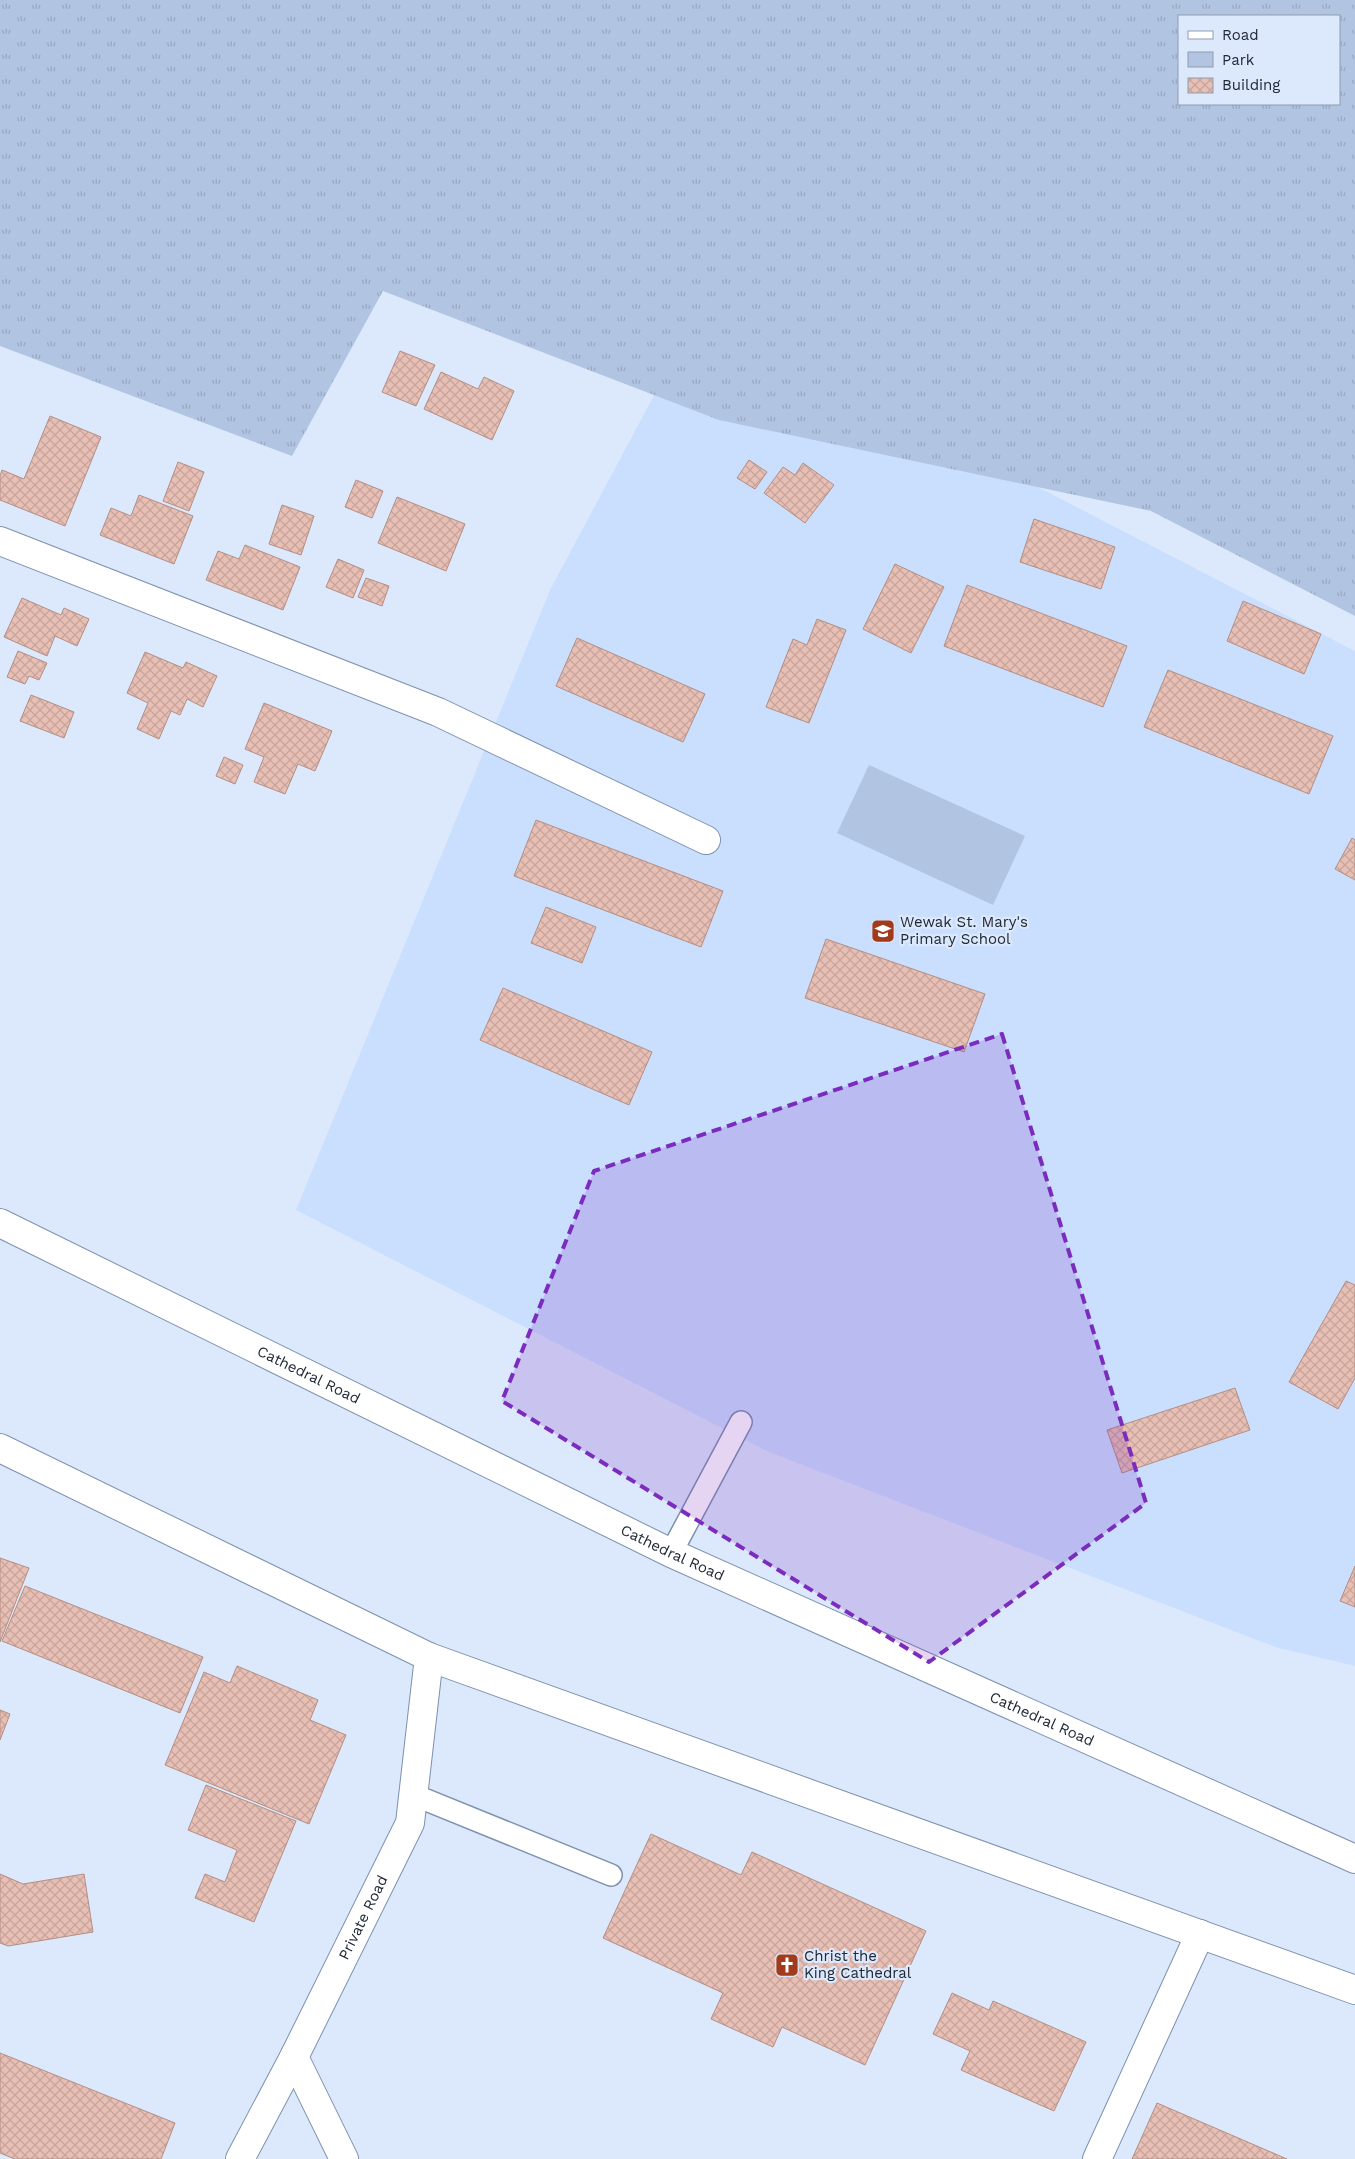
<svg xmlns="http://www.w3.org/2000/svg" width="1355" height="2159" font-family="'Work Sans',sans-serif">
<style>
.built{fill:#cadffe}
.grass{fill:url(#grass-tufts);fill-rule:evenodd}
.park{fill:#b1c4e1}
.building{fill:url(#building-cross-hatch);stroke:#b48e83}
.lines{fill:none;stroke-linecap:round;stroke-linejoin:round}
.lane-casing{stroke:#7d91ae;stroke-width:24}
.street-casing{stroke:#7d91ae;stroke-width:30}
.primary-casing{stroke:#7d91ae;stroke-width:30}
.lane{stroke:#fff;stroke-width:21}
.street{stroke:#fff;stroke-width:28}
.primary{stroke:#fff;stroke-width:28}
.marked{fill:#7b2cbf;fill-opacity:0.2;stroke:#7b2cbf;stroke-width:4;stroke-dasharray:10 6;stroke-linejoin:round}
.labels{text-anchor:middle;stroke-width:4.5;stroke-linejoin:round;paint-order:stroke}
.poi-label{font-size:15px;fill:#212935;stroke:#dce9fd;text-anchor:start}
.street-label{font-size:15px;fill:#212935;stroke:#dce9fd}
</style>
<defs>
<pattern id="grass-tufts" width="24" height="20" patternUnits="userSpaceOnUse" patternTransform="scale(1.25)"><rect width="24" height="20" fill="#b1c4e1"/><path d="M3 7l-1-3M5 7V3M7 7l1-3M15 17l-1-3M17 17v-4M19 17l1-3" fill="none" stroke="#98a8c2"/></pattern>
<pattern id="building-cross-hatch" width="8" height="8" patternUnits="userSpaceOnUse" patternTransform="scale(1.25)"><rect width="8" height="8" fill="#e8bfb4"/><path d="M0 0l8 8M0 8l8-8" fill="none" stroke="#c7a49b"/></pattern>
</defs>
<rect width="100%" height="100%" fill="#dce9fd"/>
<!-- built -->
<path class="built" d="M705 315 1355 651V1666L1275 1647 769 1452 296 1210 550 590 667 371Z"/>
<!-- grass -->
<path class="grass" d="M0 0H1355V616L1151 511 719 420 383 291 292 456 0 346ZM1179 16H1339V104H1179Z"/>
<!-- park -->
<path class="park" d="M869 765 1025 836 993 905 837 833Z"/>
<!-- building -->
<g class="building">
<path d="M400 351 435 365 416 406 382 392Z"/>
<path d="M441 372 478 389 484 377 514 391 492 440 424 409Z"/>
<path d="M50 416 101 437 65 526 0 500V476L2 470 24 479Z"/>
<path d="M749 460 767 472 755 489 737 478Z"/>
<path d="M178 462 204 472 189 511 163 501Z"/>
<path d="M803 463 834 485 805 523 764 493 783 467 795 475Z"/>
<path d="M356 480 383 491 372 518 345 507Z"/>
<path d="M139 495 193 516 174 564 100 535 111 508 131 516Z"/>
<path d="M397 497 465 524 446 571 378 543Z"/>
<path d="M282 505 314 516 301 555 269 544Z"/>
<path d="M1034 519 1115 547 1101 589 1020 562Z"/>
<path d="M245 545 300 567 283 610 206 580 218 551 239 559Z"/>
<path d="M338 559 364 570 353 598 326 587Z"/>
<path d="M895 564 944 587 911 653 863 629Z"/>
<path d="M366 578 389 586 382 606 358 597Z"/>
<path d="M967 585 1127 646 1103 707 944 646Z"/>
<path d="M22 598 61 615 64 608 89 619 77 646 55 636 47 656 4 637Z"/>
<path d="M1243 601 1321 634 1304 674 1227 641Z"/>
<path d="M817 619 846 630 809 723 766 707 793 639 807 645Z"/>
<path d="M577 638 705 694 683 742 556 686Z"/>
<path d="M18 651 47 663 39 680 29 676 25 684 7 677Z"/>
<path d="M145 652 183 668 186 662 217 676 203 707 187 699 180 715 171 711 159 739 137 729 148 703 127 693Z"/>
<path d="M1168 670 1333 736 1309 794 1144 727Z"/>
<path d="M31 695 74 712 64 738 20 721Z"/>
<path d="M264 703 332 731 315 771 298 764 285 794 254 782 264 757 245 749Z"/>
<path d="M224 757 243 765 235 784 216 776Z"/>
<path d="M536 820 723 891 701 947 514 876Z"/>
<path d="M1352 838 1355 840V880L1335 869Z"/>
<path d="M546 907 596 927 582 963 531 943Z"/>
<path d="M826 939 985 994 964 1052 805 998Z"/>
<path d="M503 988 652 1052 629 1105 480 1040Z"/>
<path d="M1346 1281 1355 1285V1378L1338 1409 1289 1382Z"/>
<path d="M1235 1388 1250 1430 1122 1473 1107 1430Z"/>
<path d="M0 1558 29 1568 0 1642Z"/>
<path d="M1355 1566V1607L1340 1601Z"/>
<path d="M25 1586 203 1657 180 1713 2 1641Z"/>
<path d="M237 1666 318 1700 310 1720 346 1735 309 1824 165 1765 204 1672 230 1683Z"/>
<path d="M0 1710 10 1714 0 1740Z"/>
<path d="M206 1785 296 1821 254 1922 195 1898 205 1874 225 1882 237 1850 188 1830Z"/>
<path d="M651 1834 741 1875 752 1852 926 1931 865 2065 782 2027 773 2047 711 2019 723 1993 603 1938Z"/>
<path d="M0 1874 23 1884 84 1874 93 1932 8 1946 0 1943Z"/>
<path d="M952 1993 989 2010 993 2001 1086 2042 1054 2111 961 2070 970 2051 933 2034Z"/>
<path d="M0 2053 175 2123 161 2159H15L0 2153Z"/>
<path d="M1157 2103 1287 2159H1132Z"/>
</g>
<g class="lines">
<!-- lane casing -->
<g class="lane-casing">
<g id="lane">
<path d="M671 1553 741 1422"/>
<path d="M414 1795 611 1875"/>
</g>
</g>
<!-- street casing -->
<g class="street-casing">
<g id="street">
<path d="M0 541 438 712 706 840"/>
<path d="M0 1448 429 1657 1355 1990"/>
<path d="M294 2057 344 2159"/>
<path id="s1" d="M240 2159 294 2057 410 1823 429 1657"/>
<path d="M1097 2159 1200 1934"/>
</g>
</g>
<!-- primary casing -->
<g class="primary-casing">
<g id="primary">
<path id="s2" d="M0 1223 671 1553 1355 1859"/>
</g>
</g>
<!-- lane -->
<use href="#lane" class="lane"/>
<!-- street -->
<use href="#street" class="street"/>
<!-- primary -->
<use href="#primary" class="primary"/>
</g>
<!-- marked area -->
<path class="marked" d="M1002 1034 1146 1503 929 1662 502 1401 594 1171Z"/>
<!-- icons -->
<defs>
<g id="school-square" transform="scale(1.25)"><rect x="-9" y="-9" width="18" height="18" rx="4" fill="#a23a1c" stroke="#dce9fd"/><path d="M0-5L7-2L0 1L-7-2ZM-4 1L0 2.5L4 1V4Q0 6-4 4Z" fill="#fff"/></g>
<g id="church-square" transform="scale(1.25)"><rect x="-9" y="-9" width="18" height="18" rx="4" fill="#a23a1c" stroke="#dce9fd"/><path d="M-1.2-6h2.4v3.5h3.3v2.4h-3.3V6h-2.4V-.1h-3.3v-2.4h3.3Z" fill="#fff"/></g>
</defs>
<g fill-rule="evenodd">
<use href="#school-square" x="883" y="931"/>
<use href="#church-square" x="787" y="1965"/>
</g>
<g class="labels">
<!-- poi labels -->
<g class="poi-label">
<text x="900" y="927">Wewak St. Mary's<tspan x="900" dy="17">Primary School</tspan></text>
<text x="804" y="1961">Christ the<tspan x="804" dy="17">King Cathedral</tspan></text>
</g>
<!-- street labels -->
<g class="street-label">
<text dy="5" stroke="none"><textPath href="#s2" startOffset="344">Cathedral Road</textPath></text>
<text dy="5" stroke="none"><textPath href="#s2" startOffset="749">Cathedral Road</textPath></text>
<text dy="5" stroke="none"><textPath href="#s2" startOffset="1154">Cathedral Road</textPath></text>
<text dy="5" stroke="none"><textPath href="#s1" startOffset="271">Private Road</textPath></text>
</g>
</g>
<!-- legend -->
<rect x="1178" y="15" width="162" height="90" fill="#dce9fd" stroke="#919cad"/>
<rect x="1188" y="31" width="25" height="8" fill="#ffffff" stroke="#919cad"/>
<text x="1222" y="40" font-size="15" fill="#212935">Road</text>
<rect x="1188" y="52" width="25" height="15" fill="#b1c4e1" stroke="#919cad"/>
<text x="1222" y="65" font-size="15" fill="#212935">Park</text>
<rect x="1188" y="78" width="25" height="15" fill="url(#building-cross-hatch)" stroke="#919cad"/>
<text x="1222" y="90" font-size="15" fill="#212935">Building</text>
</svg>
